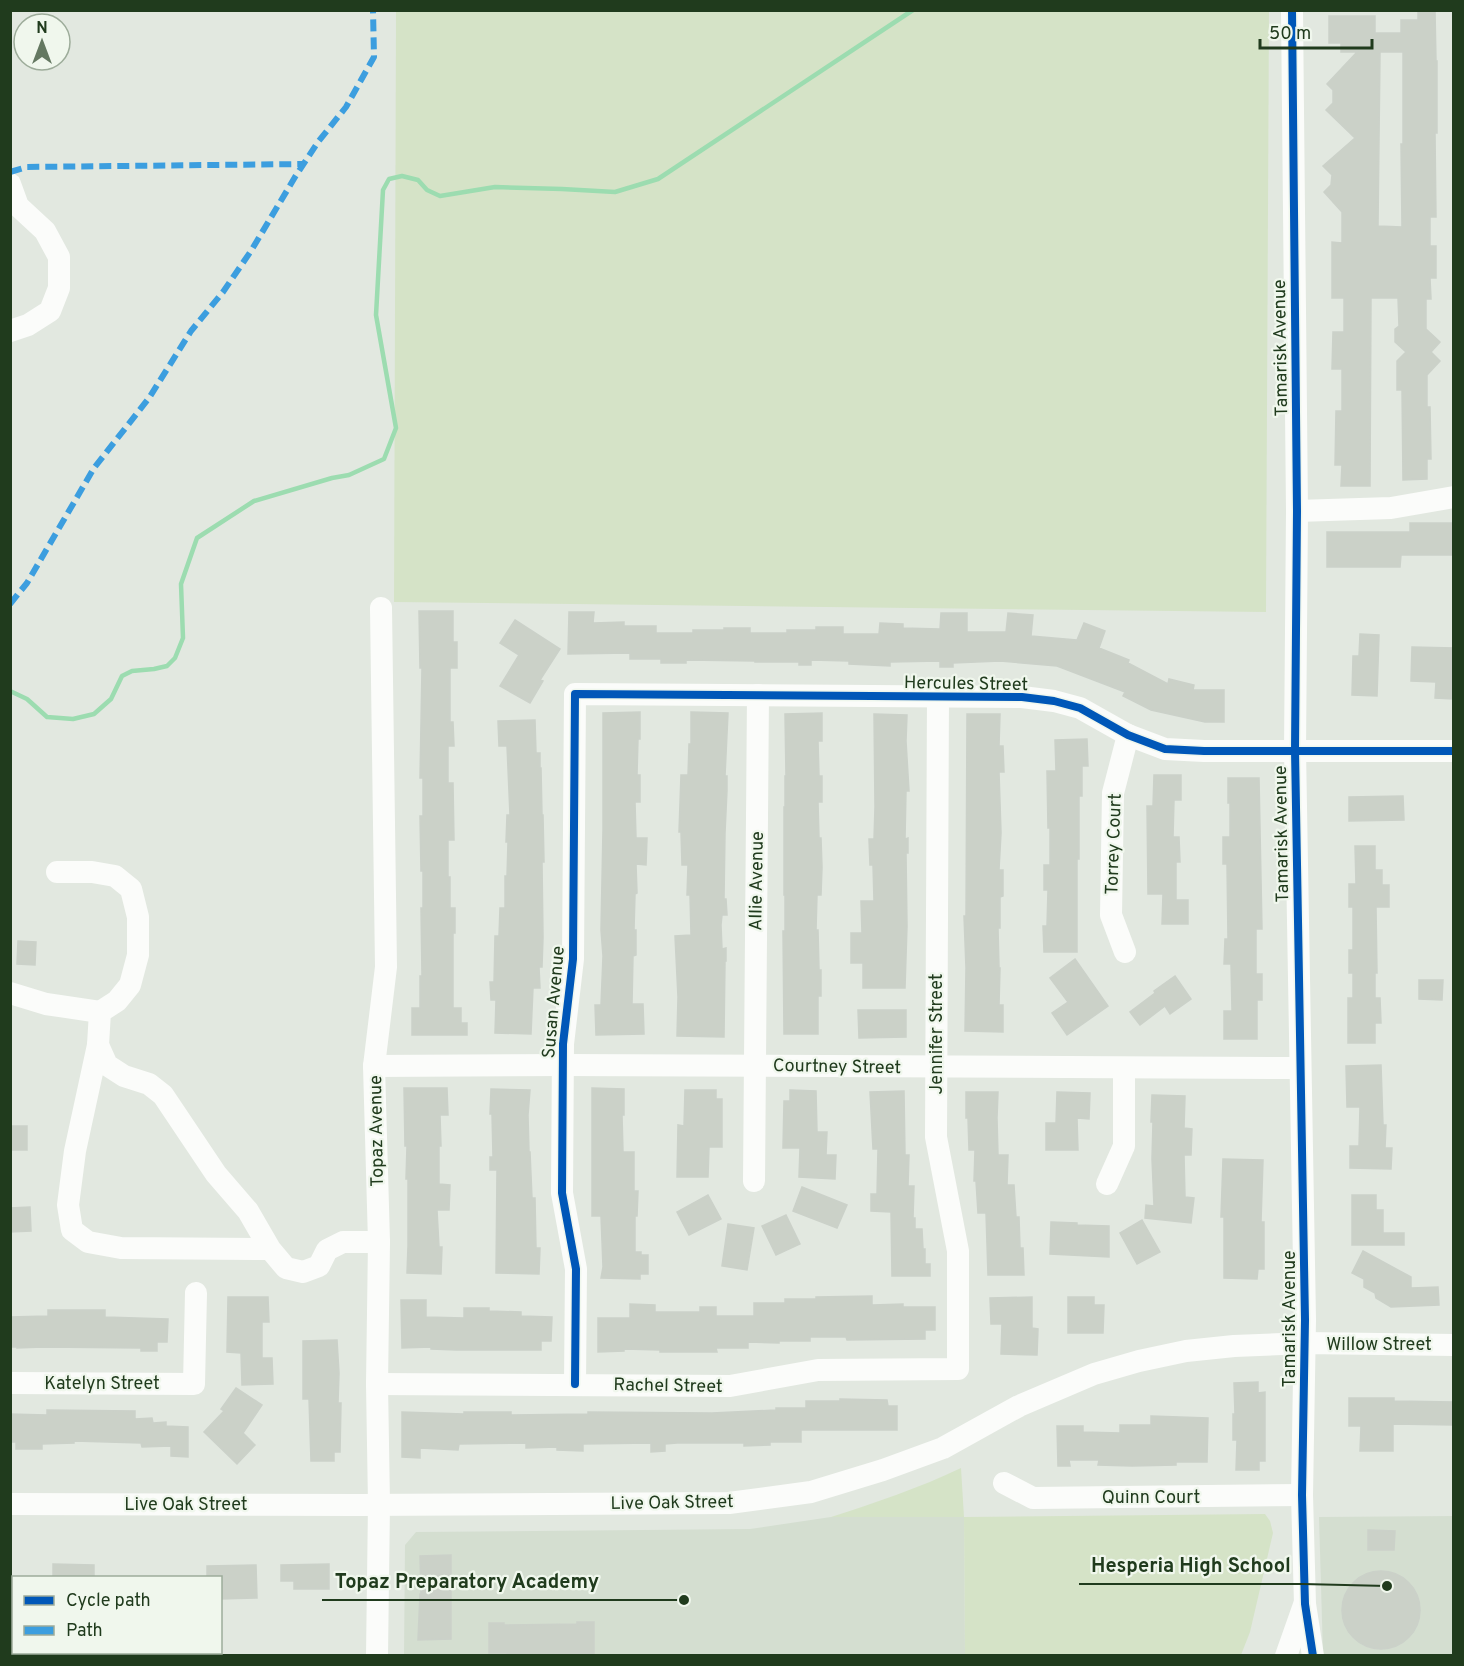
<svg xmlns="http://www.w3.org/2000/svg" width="1464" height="1666" font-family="Overpass,sans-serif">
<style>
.built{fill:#d4ded0}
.green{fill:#d5e3c7}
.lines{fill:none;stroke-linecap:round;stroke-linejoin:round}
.stream{stroke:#9cdcb0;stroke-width:4.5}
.building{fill:#cbd1c8;stroke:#cbd1c9;stroke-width:1.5;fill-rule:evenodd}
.minor{stroke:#fbfcfa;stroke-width:22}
.quiet{stroke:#3c9edf;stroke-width:6;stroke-dasharray:12 6;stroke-linecap:butt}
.cycleway-casing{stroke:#f0f7ed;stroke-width:11}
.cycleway{stroke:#0057b8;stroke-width:8}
.labels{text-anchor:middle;stroke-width:4.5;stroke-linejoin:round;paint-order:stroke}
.street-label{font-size:18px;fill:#203b1d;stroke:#f0f7ed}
.leader{fill:none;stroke:#203b1d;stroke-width:2}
.callout-dot{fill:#203b1d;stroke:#f0f7ed;stroke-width:2}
.callout-label{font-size:20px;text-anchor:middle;font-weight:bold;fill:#203b1d;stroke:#f0f7ed;stroke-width:4.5;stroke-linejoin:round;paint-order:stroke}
</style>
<rect width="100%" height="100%" fill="#e2e8e0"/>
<!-- built -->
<g class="built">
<path d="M1453 1516V1655H1323L1319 1517Z"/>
<path d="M831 1517H964L965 1655 404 1656 405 1545 416 1532 750 1529Z"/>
</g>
<!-- green -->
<g class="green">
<path d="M396 11H1269L1266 612 394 602Z"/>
<path d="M961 1468 964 1517 1265 1514 1270 1521 1273 1533 1250 1632 1241 1655H965L964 1517H831C875 1503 919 1488 961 1468Z"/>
</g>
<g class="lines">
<!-- stream -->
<path class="stream" d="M10 691 27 699 47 717 73 719 94 714 111 699 122 676 132 671 154 669 167 666 175 658 183 638 181 584 197 538 254 501 332 478 349 475 384 459 396 428 376 315 383 190 389 179 402 176 418 180 427 190 440 196 495 187 562 189 615 192 658 179 913 10"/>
</g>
<!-- building -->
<g class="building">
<path d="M1418 10H1435L1436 61H1437V133H1435L1436 217H1430V246H1436V278H1430L1431 299H1426V329L1440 342 1431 352 1440 361 1427 375V407H1430L1431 459H1427V479L1403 480 1402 390H1397V361L1406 352 1395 342V329L1399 326 1398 298H1371L1370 486H1341L1342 465H1335L1336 411H1342V369H1332L1333 332H1344V298H1332V242L1342 243V212L1324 192 1331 185 1332 175 1323 166 1355 138 1326 110 1333 103V90L1327 84 1357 52H1341V43H1329V16H1375V33H1401V20H1418ZM1380 52H1403V144H1401L1402 227 1378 226Z"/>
<path d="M1410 523H1454V555H1401L1400 567H1327V532H1410Z"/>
<path d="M419 611H453V642H457V668H450V722H453L454 746H448V783H453L454 840H448V877H450V908H455V933H453V1008H461V1023H467V1035H412V1008H420V976H422L421 908H423V871H421L420 816H423V778H420L422 668H420Z"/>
<path d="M569 612H594L593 623 624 622V626H656V633H693V630H724V628H750V633H787V630H816V627H843V634H879L880 623 903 624V628L940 629 941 613H967V632H1006L1008 613 1033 615 1031 636 1077 640 1084 623 1105 631 1099 648 1129 660 1128 663 1168 684 1169 679 1194 685 1193 690H1224V722H1205L1151 710 1123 696 1125 692 1057 666 1000 661 953 663V667H940V661L890 662V666L849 664V661L811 660V665H799V662H755V661L686 660V663H661V659H630V653L568 654Z"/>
<path d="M515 620 560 649 540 680 543 681 530 703 500 686 519 655 500 643Z"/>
<path d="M1360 634 1379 635 1377 696 1352 695 1353 656H1359Z"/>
<path d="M1412 647 1454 648 1453 699 1435 698 1436 682 1411 681Z"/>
<path d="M640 712V739H638L637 775H640V802H635L636 838H647L646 865 636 864 637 893 635 894 634 930H636V955L633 956 632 1004H643L644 1034 596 1035 595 1005H601L603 956 601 930 603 830V713Z"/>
<path d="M691 712 728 713 725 776H727V790L725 833 724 899H726L727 915H722L721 925 722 949 726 948V961H725L724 1037 677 1036 678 997 675 936 691 935 690 895H687L688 865H682L681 832H679L681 775H688L689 744H691Z"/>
<path d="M822 713V741H818L819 776H822V802H818L819 838H821L822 867 821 895H817L816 930H818L819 970H821V996H818V1034H784L783 931H785V895H784V807H785V776H786L785 714Z"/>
<path d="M874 714 907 715 906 741 909 791H906L905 839 908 838V853H906L907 926 905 988H863V963H851V933H862L861 901H874L873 865H870L869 839H874L875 807Z"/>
<path d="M967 714H1000L999 746H1003L1004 772H999L1001 833 999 870H1003V896L1000 897V928H998L999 968H1000L999 1005H1003V1032L965 1031 966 968 964 916H966Z"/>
<path d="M535 720 536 753H540V768H541L542 815H543L544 862H542L543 937 542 967H539L540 988H533L531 1034 495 1033 496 1000H491L490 982H494L495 936H499L500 908H505V876H507L508 842H506L507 815H510L507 746H499L498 721Z"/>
<path d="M1087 739 1088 766H1082V796H1079V859H1077V952H1044L1043 926H1047L1048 890H1044V865H1050V828H1048L1047 771H1056L1055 740Z"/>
<path d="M1154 775H1181V800H1174L1173 837H1179L1180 862H1176V900H1188V924H1162L1163 894H1148L1147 806H1153Z"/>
<path d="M1228 778H1259L1262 929H1256V974H1262V1000H1257V1039H1224V1011H1232L1231 964H1224L1225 939H1228L1227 864H1223V837H1230V803H1228Z"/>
<path d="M1403 796 1404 820 1349 821V797Z"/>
<path d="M1355 846H1375V870H1382V885H1389V907H1376L1377 973H1375V998H1380L1381 1023H1375V1043H1348V998H1353V973H1349V950H1353V907H1349V884H1356Z"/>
<path d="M18 941 36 942 35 965 17 964Z"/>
<path d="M1075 959 1108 1006 1067 1035 1052 1013 1068 1002 1050 978Z"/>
<path d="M1175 976 1191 999 1170 1014 1165 1006 1140 1025 1130 1012 1155 993 1154 991Z"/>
<path d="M1419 980H1443L1442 1000 1419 999Z"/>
<path d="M858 1010H906V1037L859 1038Z"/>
<path d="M1381 1065 1383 1125H1386L1385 1148H1392L1391 1169 1350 1168V1146H1359L1360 1107H1347L1346 1066Z"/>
<path d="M404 1088H447L448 1115H440L441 1146H439V1184L450 1185 449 1210H437L439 1247H442L441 1274 407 1273 408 1246V1179H406L407 1146H405Z"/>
<path d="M592 1088 624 1089V1115H622L623 1152H634V1191H638L637 1216H635V1252H641V1255H648V1274H640V1279L601 1278 603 1267 601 1216H592Z"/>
<path d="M491 1089 530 1090 528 1115 529 1152H530L532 1198H535L536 1248H540L539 1274 496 1273 497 1170H490V1157H493L492 1114H490Z"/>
<path d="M685 1090H716V1099H722V1147H709L708 1177H677L678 1125 684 1126Z"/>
<path d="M790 1090 816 1091 817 1132H827L826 1155H836L835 1179 799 1177 800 1148H783L784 1101H790Z"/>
<path d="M904 1091 905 1155H909L908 1186H914L913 1218H915V1229H922L923 1249H925V1264H930V1276H892L891 1212 871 1211V1194H877L878 1149H873L870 1092Z"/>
<path d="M966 1092H998L997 1118 998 1155H1008L1007 1185H1014L1016 1217H1019L1020 1248H1023L1024 1275H988L986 1213H978L976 1181H974L975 1150H969L968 1118H966Z"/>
<path d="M1057 1092 1090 1093 1089 1119 1077 1118 1078 1150H1046V1123H1056Z"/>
<path d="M1152 1095 1185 1096 1184 1128 1192 1129 1191 1155H1184L1185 1197 1194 1198 1191 1223 1145 1218 1146 1205 1154 1206 1152 1159 1153 1122H1151Z"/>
<rect x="10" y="1126" width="17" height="24"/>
<path d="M1223 1159 1263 1160 1261 1222H1264V1269H1258L1257 1279 1224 1278V1217H1221Z"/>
<path d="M802 1187 847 1205 837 1228 793 1211Z"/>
<path d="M708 1195 721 1219 689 1235 677 1212Z"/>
<path d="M1352 1195H1376V1210H1383V1233H1404V1245H1352Z"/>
<path d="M30 1207 31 1231 10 1232V1208Z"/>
<path d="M786 1215 800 1244 776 1255 762 1226Z"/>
<path d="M1142 1220 1160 1252 1137 1264 1120 1233Z"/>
<path d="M1051 1222 1077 1223V1225L1109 1226V1257L1050 1254Z"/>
<path d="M728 1224 754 1228 747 1270 722 1266Z"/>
<path d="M1363 1251 1411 1277V1288L1438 1287 1439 1305 1391 1307 1376 1298 1375 1293 1364 1287V1279L1352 1273Z"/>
<path d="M872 1296V1305L903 1304V1307H935V1330H925V1339L847 1340 846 1337H810V1341H779V1343L748 1342V1348H716L717 1352H660V1350L624 1349V1351L598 1352V1318H630V1304L655 1305V1312H700V1307H716V1316H754V1303H785V1299H816V1297Z"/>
<path d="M228 1297H268L269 1322H262V1358H272L273 1384 242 1385 241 1353 227 1352Z"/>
<path d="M1032 1297V1328L1038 1329 1037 1355 1001 1354 1002 1324H991L990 1298Z"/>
<path d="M1068 1297H1094V1305H1104L1103 1333H1068Z"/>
<path d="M401 1300H426V1317L464 1318V1308H489V1311L521 1312V1316L552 1317 551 1341H541V1350H457L431 1349V1347L402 1348Z"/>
<path d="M48 1310H105V1317L168 1319 167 1342H157V1351H141V1348L43 1347 17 1348V1347H10V1317L48 1316Z"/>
<path d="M337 1340 339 1373 338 1403H341L340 1452H334V1461H311L309 1399H303V1341Z"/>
<path d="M1258 1382V1393L1265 1392V1461H1259V1470H1236L1237 1440H1233V1414H1235L1234 1383Z"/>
<path d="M236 1388 262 1405 243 1433 255 1445 237 1464 204 1432 224 1411 221 1409Z"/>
<path d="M1349 1398H1394V1401L1454 1402V1425L1393 1424V1451H1360L1361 1426H1349Z"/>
<path d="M840 1399 887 1400 888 1406H897V1430H801V1442H770V1445L744 1446V1443H677L665 1444V1451L651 1452V1443L583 1444V1451L557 1450V1447L526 1448V1443L459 1444 458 1450 420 1448V1458L402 1457V1412L464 1414V1412H511V1415L588 1414V1412L712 1413 776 1410V1408H806V1401H840Z"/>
<path d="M47 1410 135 1411V1419L152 1418 153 1423 166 1422V1426L188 1427V1457L171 1456V1446L142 1447 141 1443 74 1441V1443L42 1444V1449H16V1442H10V1414L47 1415Z"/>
<path d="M1151 1416 1208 1418 1207 1462H1176V1465L1132 1466 1098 1465 1099 1460H1069L1070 1466H1058L1057 1426H1083V1432L1120 1433V1425H1151Z"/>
<path d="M1368 1530 1395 1531 1394 1550H1368Z"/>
<path d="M451 1555V1639L418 1640 420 1594H421L420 1556Z"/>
<path d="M53 1564 94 1565V1578H53Z"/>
<path d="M329 1564V1589H294V1581H281V1565Z"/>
<path d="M256 1565 257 1598 220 1599V1578H207V1566Z"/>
<circle cx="1381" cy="1610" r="39"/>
<path d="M577 1622H594V1654L507 1655V1653H489V1623H504V1625L577 1624Z"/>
</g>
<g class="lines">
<!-- minor -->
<g class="minor">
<path d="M1292 10 1297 511 1295 750 1305 1320 1302 1495 1305 1604 1313 1656"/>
<path d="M10 184 18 206 45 231 59 257V288L50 311 28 325 10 331"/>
<path d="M1297 511 1391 508 1454 497"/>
<path d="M57 872H92L115 876 131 889 138 917V955L130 985 117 1001 100 1012 98 1045"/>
<path d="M1125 952 1111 915 1113 793 1128 735"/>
<path d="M10 993 46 1004 100 1012"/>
<path d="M374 1066 563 1065 1300 1068"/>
<path d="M754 1181 758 695"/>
<path d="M1107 1184 1124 1146V1068"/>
<path d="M270 1249 121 1248 88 1242 72 1230 68 1205 75 1151 98 1045 107 1065 124 1076 149 1084 163 1095 216 1174 248 1211 270 1249 286 1268 303 1272 319 1266 327 1250 343 1242H379"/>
<path d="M10 1383 194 1384 196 1293"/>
<path d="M377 1384 730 1386 818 1370 958 1369V1251L936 1137 938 696"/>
<path d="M575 1384 576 1269 562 1193 563 1044 573 959 575 694 1022 697 1054 701 1080 708 1128 735 1165 749 1204 751H1454"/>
<path d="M1004 1483 1033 1498 1302 1495"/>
<path d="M10 1504 358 1505 729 1503 811 1492 883 1470 943 1448 1019 1406 1094 1374 1139 1361 1186 1351 1234 1346 1305 1343 1454 1345"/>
<path d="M377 1656 379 1504 377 1384 379 1242 374 1066 386 967 381 608"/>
<path d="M1286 1656 1304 1605"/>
</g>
<!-- quiet -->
<g class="quiet">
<path d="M10 172 27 167 304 164"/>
<path d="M10 604 27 583 94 468 149 398 191 331 223 292 251 251 295 177 318 142 346 107 374 57 373 10"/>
</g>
<!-- cycleway casing -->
<g class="cycleway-casing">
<g id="cycleway">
<path d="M1292 10 1297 511 1295 750 1305 1320 1302 1495 1305 1604 1313 1656"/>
<path d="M575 1384 576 1269 562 1193 563 1044 573 959 575 694 1022 697 1054 701 1080 708 1128 735 1165 749 1204 751H1454"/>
</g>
</g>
<!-- cycleway -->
<use href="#cycleway" class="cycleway"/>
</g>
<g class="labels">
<!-- street labels -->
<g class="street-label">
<text transform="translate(1280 348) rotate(-91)" y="6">Tamarisk Avenue</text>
<text transform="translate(966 683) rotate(1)" y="6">Hercules Street</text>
<text transform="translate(1281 834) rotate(-91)" y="6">Tamarisk Avenue</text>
<text transform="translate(1113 844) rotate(-88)" y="6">Torrey Court</text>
<text transform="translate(756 881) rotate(-89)" y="6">Allie Avenue</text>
<text transform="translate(553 1002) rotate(-85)" y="6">Susan Avenue</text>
<text transform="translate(936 1034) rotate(-90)" y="6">Jennifer Street</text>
<text transform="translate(837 1066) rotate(1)" y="6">Courtney Street</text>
<text transform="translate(376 1131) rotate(-91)" y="6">Topaz Avenue</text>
<text transform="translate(1289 1319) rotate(-90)" y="6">Tamarisk Avenue</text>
<text x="1379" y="1350">Willow Street</text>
<text x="102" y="1389">Katelyn Street</text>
<text transform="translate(668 1385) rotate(1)" y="6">Rachel Street</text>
<text x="1151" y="1503">Quinn Court</text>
<text transform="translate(672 1502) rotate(-1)" y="6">Live Oak Street</text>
<text x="186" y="1510">Live Oak Street</text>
</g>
</g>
<!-- callouts -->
<path class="leader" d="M1387 1586L1303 1584H1079M684 1600L611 1600H322"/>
<g class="callout-dot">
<circle cx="1387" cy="1586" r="6"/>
<circle cx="684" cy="1600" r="6"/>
</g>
<g class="callout-label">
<text x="1191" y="1572">Hesperia High School</text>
<text x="467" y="1588">Topaz Preparatory Academy</text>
</g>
<!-- border -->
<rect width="1464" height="1666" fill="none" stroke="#203b1d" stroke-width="24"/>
<!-- legend -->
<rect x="12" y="1576" width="210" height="78" fill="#f0f7ed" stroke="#9dac9a" stroke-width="1.5"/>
<rect x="24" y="1596" width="30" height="9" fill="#0057b8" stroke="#9dac9a" stroke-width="1.5"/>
<text x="66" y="1606" font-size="18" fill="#203b1d">Cycle path</text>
<rect x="24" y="1626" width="30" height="9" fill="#3c9edf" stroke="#9dac9a" stroke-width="1.5"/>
<text x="66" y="1636" font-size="18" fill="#203b1d">Path</text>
<!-- north arrow -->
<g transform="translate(42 42)"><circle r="28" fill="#f0f7ed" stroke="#9dac9a" stroke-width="1.5"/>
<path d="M0-4.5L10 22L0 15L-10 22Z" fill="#647861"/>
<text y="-9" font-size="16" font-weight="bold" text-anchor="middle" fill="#203b1d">N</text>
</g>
<!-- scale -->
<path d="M1260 39v9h112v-9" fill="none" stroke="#203b1d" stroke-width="3"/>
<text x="1269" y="39" font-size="18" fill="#203b1d" stroke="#f0f7ed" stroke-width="4.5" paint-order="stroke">50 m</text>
</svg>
